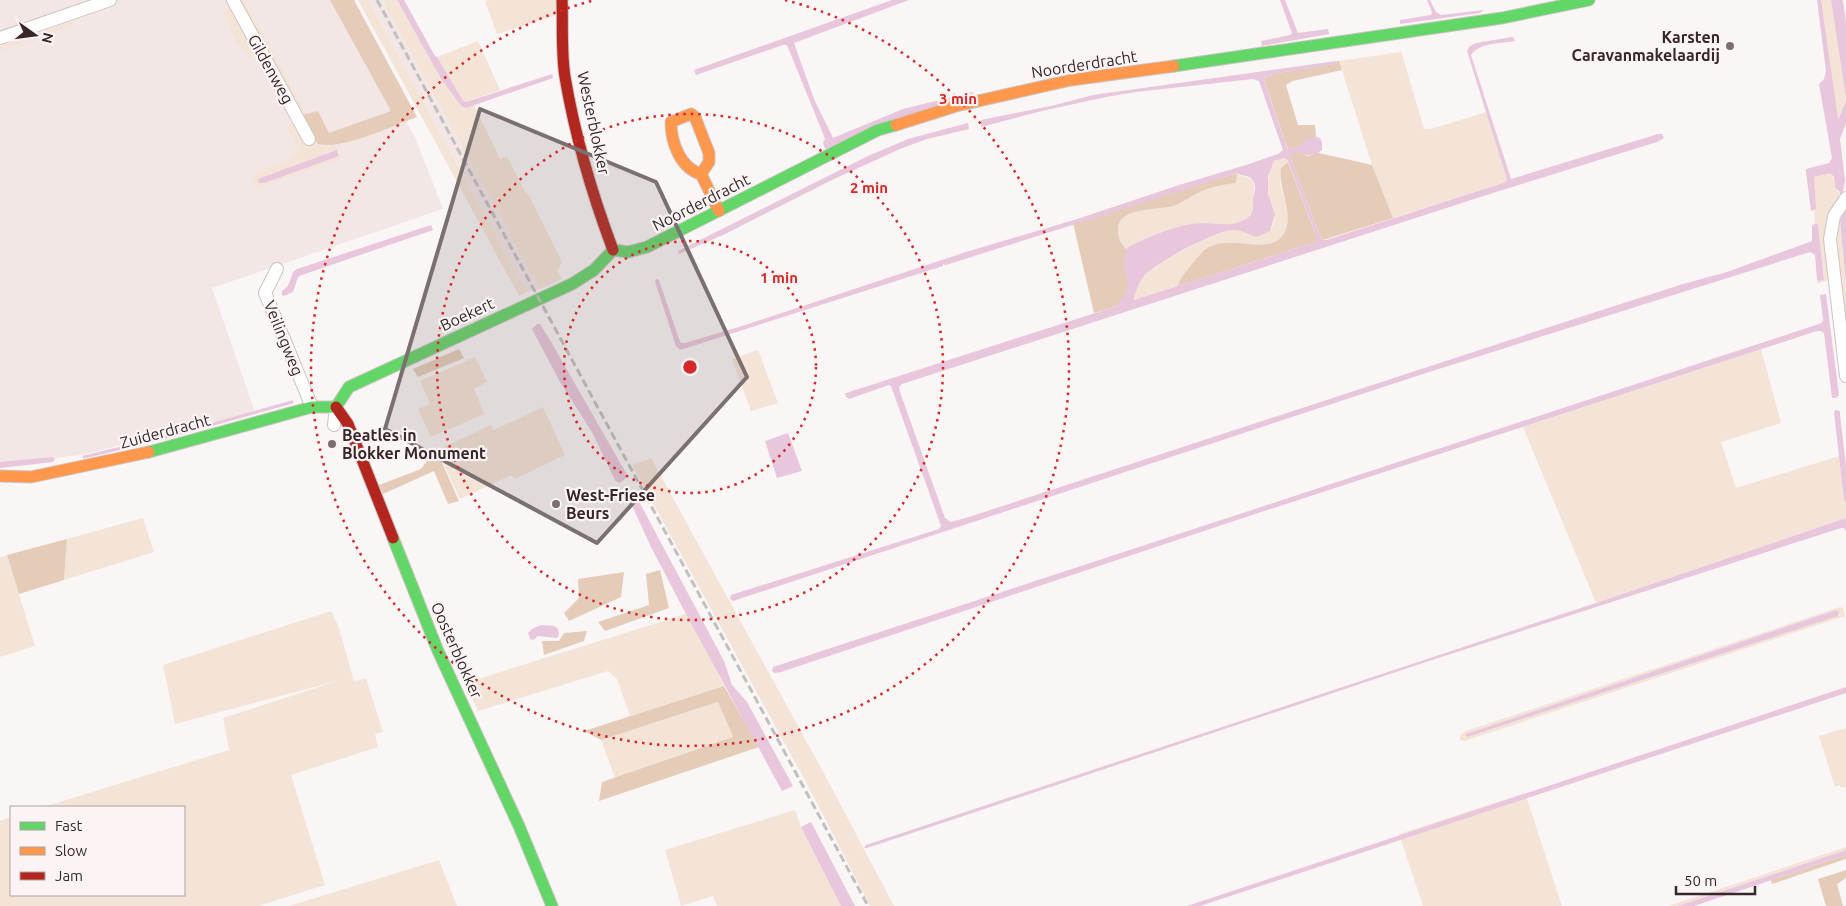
<svg xmlns="http://www.w3.org/2000/svg" width="1846" height="906" font-family="Ubuntu,sans-serif">
<style>
.built{fill:#f3e7e6}
.green{fill:#f4e4d8;fill-rule:evenodd}
.forest{fill:#e4ccb8}
.water{fill:#e8c6db;fill-rule:evenodd}
.lines{fill:none;stroke-linecap:round;stroke-linejoin:round}
.stream{stroke:#e8c6db;stroke-width:3}
.street-casing{stroke:#ccc4c3;stroke-width:14}
.fast-casing{stroke:#ccc4c3;stroke-width:13}
.slow-casing{stroke:#ccc4c3;stroke-width:13}
.jam-casing{stroke:#ccc4c3;stroke-width:13}
.street{stroke:#fefefe;stroke-width:12}
.fast{stroke:#63d668;stroke-width:11}
.slow{stroke:#ff974d;stroke-width:11}
.jam{stroke:#b3261e;stroke-width:11}
.rail{stroke:#c1c0c0;stroke-width:3;stroke-dasharray:8 4;stroke-linecap:butt}
.marked{fill:#7b7070;fill-opacity:0.2;stroke:#7b7070;stroke-width:4;stroke-linejoin:round}
.ring{fill:none;stroke:#d62828;stroke-width:2.5;stroke-dasharray:2.5 5}
.poi-dot{fill:#7b7070;stroke:#fcf4f4;stroke-width:2}
.labels{text-anchor:middle;stroke-width:4.5;stroke-linejoin:round;paint-order:stroke}
.poi-label{font-size:16px;font-weight:bold;fill:#362828;stroke:#fcf4f4;text-anchor:start}
.street-label{font-size:16px;fill:#362828;stroke:#fcf4f4}
.centre{fill:#d62828;stroke:#fcf4f4;stroke-width:2.5}
.ring-label{font-size:15px;text-anchor:middle;font-weight:bold;fill:#d62828;stroke:#fcf4f4;stroke-width:4.5;stroke-linejoin:round;paint-order:stroke}
</style>
<rect width="100%" height="100%" fill="#faf6f6"/>
<!-- built -->
<g class="built">
<path d="M0 0H336L415 137 443 209 212 288 255 412 81 455 24 462 0 463Z"/>
<path d="M368 0H382L540 289 527 292Z"/>
</g>
<!-- green -->
<g class="green">
<path d="M240 0H244L307 114 302 115Z"/>
<path d="M358 0H368L527 292 519 296Z"/>
<path d="M382 0H397L440 77 461 106 466 108 474 105 500 159 507 156 524 190 530 198 562 262 557 271 562 279 540 289Z"/>
<path d="M489 0H556L557 15 497 34 485 1Z"/>
<path d="M1821 0H1831L1846 98 1839 118H1837Z"/>
<path d="M227 7 230 8 253 50V56L249 58 247 56 234 37 223 9Z"/>
<path d="M70 22 77 24 11 47 0 52V46Z"/>
<path d="M478 41 500 90 465 102 462 101 437 57Z"/>
<path d="M1400 51H1401L1424 129H1430L1487 112 1507 179 1506 182 1393 218 1372 165 1339 61 1400 52Z"/>
<path d="M291 123 327 146 335 145 337 150 259 179 261 184 339 156 340 159 268 184 259 189C252 186 252 183 252 176L254 174 294 157 293 152 298 150 293 136H291L287 127Z"/>
<path d="M1280 158H1286L1288 162 1281 168C1281 175 1280 182 1281 188 1283 196 1286 203 1288 211 1290 230 1280 246 1260 245L1202 252 1182 277 1178 286 1134 300V297C1136 291 1138 284 1142 279 1152 264 1213 233 1231 230 1243 229 1257 231 1270 231 1281 213 1269 209 1268 192 1267 182 1269 173 1272 163Z"/>
<path d="M1827 172 1830 173C1833 175 1840 194 1841 198L1830 276 1827 277 1828 280 1817 284 1815 255 1817 279H1824L1818 224H1815L1813 180 1814 177Z"/>
<path d="M1237 173C1251 181 1257 176 1253 197 1252 203 1255 209 1251 215 1239 230 1218 222 1203 223 1186 224 1137 237 1127 250 1121 244 1118 239 1118 229 1118 207 1159 210 1174 206 1182 204 1190 197 1198 193 1210 187 1222 185 1235 183Z"/>
<path d="M1843 213 1840 221 1846 284V353L1833 242 1836 221Z"/>
<path d="M1761 349 1781 423 1721 442 1736 488 1839 456 1844 501 1846 502V518L1596 603 1523 427Z"/>
<path d="M758 350 778 403 751 411 732 359Z"/>
<path d="M475 357 487 382 474 389 484 414 431 437 418 409 430 404 420 381Z"/>
<path d="M543 407 565 455 515 479 511 475 460 499 437 450 491 425 494 430Z"/>
<path d="M651 458 826 777 894 906H870L807 784 632 465Z"/>
<path d="M143 518 154 552 64 580 67 539Z"/>
<path d="M7 555 35 646 0 657V558Z"/>
<path d="M1840 607 1843 608 1845 616 1464 741 1460 740V735L1466 731ZM1836 610 1839 615 1838 616 1467 737 1466 736V734Z"/>
<path d="M331 611 338 625 354 681 366 678 383 732 375 734 378 747 291 775 325 885 258 906H0V821L11 817V895H184V807H43L229 750 223 718 337 681 175 724 163 665Z"/>
<path d="M686 614 714 665 724 686 630 716 617 679 608 671 478 711 465 683Z"/>
<path d="M718 702 733 738 615 778 601 740Z"/>
<path d="M1846 728V787L1841 788 1840 785 1835 787 1819 736Z"/>
<path d="M1525 793 1562 906H1423L1399 834Z"/>
<path d="M795 810 801 827 841 906H717L713 896 681 906 665 850Z"/>
<path d="M1846 847V850L1678 906H1668Z"/>
<path d="M439 860 457 906H289Z"/>
</g>
<!-- forest -->
<g class="forest">
<path d="M330 0H354L417 117C392 126 343 150 318 144L302 115 318 111 329 133 391 111Z"/>
<path d="M1337 61H1339L1342 70 1293 81 1286 85 1298 125H1315L1316 137C1305 139 1299 149 1288 149L1268 92 1264 78 1273 74 1337 63Z"/>
<path d="M1294 152H1300L1308 156 1319 153 1372 165 1393 218 1323 240 1319 234 1294 167 1290 156Z"/>
<path d="M1288 162 1316 236V242L1178 286C1180 277 1187 271 1192 264 1197 258 1202 251 1209 247 1234 233 1274 260 1286 229 1293 210 1278 190 1281 168Z"/>
<path d="M1237 173 1236 183C1222 185 1210 187 1198 193 1190 197 1182 203 1174 206 1159 210 1118 207 1118 229 1118 239 1121 244 1127 250L1124 263 1128 282 1127 294 1117 306 1094 313 1073 223Z"/>
<path d="M459 349 464 358 418 377 413 369Z"/>
<path d="M436 449 459 501 448 504 434 471 383 494 379 485 421 469Z"/>
<path d="M67 539 64 580 19 594 7 555Z"/>
<path d="M660 570 669 608 605 631 598 622 649 605 646 574Z"/>
<path d="M624 572 621 597 569 621 564 613 579 598 578 579Z"/>
<path d="M587 631 584 641 544 655 542 641H559L564 633Z"/>
<path d="M724 686 759 747 599 801 602 782 733 737 718 702 601 740 584 731Z"/>
<path d="M1846 855V859L1772 884 1771 880Z"/>
<path d="M1846 870V878L1837 884 1843 906H1826L1818 879Z"/>
</g>
<!-- water -->
<g class="water">
<path d="M397 0H404L435 56 437 57 463 101 466 102 552 74 553 78 466 108 461 106 440 77Z"/>
<path d="M892 0H909L794 43 814 99 833 138 903 109 973 92 974 96 825 149 823 142 825 140 824 136 787 45H783L696 75 694 70Z"/>
<path d="M1280 0H1285L1298 33 1328 29 1329 34 1262 46 1261 41 1290 35 1292 33Z"/>
<path d="M1427 0H1430L1436 12 1441 15 1484 10 1480 13 1400 24V20L1431 15 1432 12Z"/>
<path d="M1817 0H1821L1838 118H1839L1846 100V123L1840 139 1845 180 1843 191 1846 206V284L1840 221 1843 213 1840 192 1835 187 1834 177 1830 173 1814 177 1816 209 1811 211 1806 172V169L1829 163 1832 158 1819 84 1824 79 1826 71Z"/>
<path d="M1831 0H1842L1843 1 1846 23V98Z"/>
<path d="M1512 37 1514 38 1515 41C1500 44 1480 42 1471 55L1511 179 1658 134H1662L1664 138 1657 142 1496 192 902 384 899 387 900 392 945 518 951 522 972 516 1574 319 1683 284 1727 272 1812 241V226L1814 224H1818L1824 280 1819 281 1817 279 1815 255 1810 252 1426 373 733 601 730 599 731 595 939 529 941 526 891 386 889 385 849 399 846 397 845 394 846 393 1117 306C1140 282 1115 269 1128 247 1150 236 1180 223 1205 223 1218 223 1230 227 1242 221 1254 216 1253 210 1253 200 1253 193 1258 188 1253 181 1250 175 1242 176 1237 173L946 265 943 264V266L680 350 676 346 655 282 656 279 659 280 679 339 681 343H685L742 326 966 252 1074 220 1179 185 1249 164 1278 154 1283 150 1259 81 1253 79 1136 92 1106 97 1042 111 981 127V120L1055 105 1093 95 1336 61H1337L1336 64 1273 74 1264 78 1269 96 1288 149C1301 149 1308 133 1320 138L1322 143V150C1315 157 1307 156 1299 152L1290 156 1319 234 1323 240H1326L1506 182 1507 179 1467 51 1470 46 1476 43ZM1285 158 1288 161 1316 236V242L1134 300V297C1137 289 1139 282 1144 276 1157 262 1213 232 1232 230 1242 229 1248 235 1257 237L1270 231 1275 215 1268 194V176L1274 161Z"/>
<path d="M968 123 969 129 927 139 900 149 832 180 725 234 679 254 678 251 868 156 908 139Z"/>
<path d="M337 150 339 156 264 183H259L258 179Z"/>
<path d="M431 225 433 230 302 275 298 277 293 292 284 296 282 295V291C290 286 290 280 293 272L297 269Z"/>
<path d="M1826 294 1839 395 1836 398H1832L1824 333 1821 331H1817L1234 521 781 672 775 673 772 671 773 667 1819 324 1822 323 1823 319 1820 295Z"/>
<path d="M537 324H540L550 340 626 473 627 476 624 480 619 483 615 480 592 432 560 382 532 329Z"/>
<path d="M1835 410 1840 411V415L1846 466V502L1844 501 1834 412Z"/>
<path d="M788 433 802 471 777 478 765 441Z"/>
<path d="M52 457 55 459 53 462 0 468V462Z"/>
<path d="M635 494 724 661 732 685 747 702 793 786 782 791 686 614 651 547 628 497Z"/>
<path d="M1846 518V531L1844 528H1841L1429 661 867 848H864L866 845 1596 603Z"/>
<path d="M1836 610 1839 612 1838 616 1467 737 1466 736V734Z"/>
<path d="M541 625 554 626 558 629 559 635 557 638 538 636 533 640 530 639 528 633 532 629Z"/>
<path d="M1846 687V693L1200 906H1187Z"/>
<path d="M811 822 855 906H841L801 827Z"/>
<path d="M1846 850V855L1694 906H1678Z"/>
</g>
<g class="lines">
<!-- stream -->
<path class="stream" d="M84 457 167 437 292 402"/>
<!-- street casing -->
<g class="street-casing">
<g id="street">
<path d="M233 0 309 139"/>
<path d="M0 38 110 0"/>
<path d="M1846 198 1834 216 1830 239 1846 376"/>
<path d="M277 269 265 293 312 407"/>
<path d="M334 425 336 407"/>
</g>
</g>
<!-- fast casing -->
<g class="fast-casing">
<g id="fast">
<path d="M1174 66 1502 18 1589 0"/>
<path d="M613 250 628 252 647 247 878 130 896 125"/>
<path d="M336 407 349 387 572 284 594 270 613 250"/>
<path d="M149 452 312 407H336"/>
<path d="M393 538 438 651 519 826 552 906"/>
</g>
</g>
<!-- slow casing -->
<g class="slow-casing">
<g id="slow">
<path d="M896 125 956 106 1071 80 1174 66"/>
<path d="M701 174C680 168 671 142 671 122L691 114 695 117 709 153V162L701 174 719 211"/>
<path d="M0 476 31 477 149 452"/>
</g>
</g>
<!-- jam casing -->
<g class="jam-casing">
<g id="jam">
<path d="M562 0C563 25 561 52 565 77 575 136 592 194 613 250"/>
<path d="M336 407 348 424 393 538"/>
</g>
</g>
<!-- street -->
<use href="#street" class="street"/>
<!-- fast -->
<use href="#fast" class="fast"/>
<!-- slow -->
<use href="#slow" class="slow"/>
<!-- jam -->
<use href="#jam" class="jam"/>
<!-- rail -->
<path class="rail" d="M377 0 868 906"/>
</g>
<!-- marked area -->
<path class="marked" d="M480 109 656 182 747 377 597 543 385 429Z"/>
<!-- distance rings -->
<g class="ring">
<circle cx="690" cy="367" r="126"/>
<circle cx="690" cy="367" r="253"/>
<path d="M785 0A379 379 0 1 1 595 0"/>
</g>
<!-- markers -->
<g class="poi-dot">
<circle cx="1730" cy="46" r="5"/>
<circle cx="332" cy="444" r="5"/>
<circle cx="556" cy="504" r="5"/>
</g>
<g class="labels">
<!-- poi labels -->
<g class="poi-label">
<text x="1720" y="43" text-anchor="end">Karsten<tspan x="1720" dy="18">Caravanmakelaardij</tspan></text>
<text x="342" y="441">Beatles in<tspan x="342" dy="18">Blokker Monument</tspan></text>
<text x="566" y="501">West-Friese<tspan x="566" dy="18">Beurs</tspan></text>
</g>
<!-- street labels -->
<g class="street-label">
<text transform="translate(1084 64) rotate(-9)" y="6">Noorderdracht</text>
<text transform="translate(271 69) rotate(61)" y="6">Gildenweg</text>
<text transform="translate(594 123) rotate(78)" y="6">Westerblokker</text>
<text transform="translate(701 202) rotate(-27)" y="6">Noorderdracht</text>
<text transform="translate(467 314) rotate(-25)" y="6">Boekert</text>
<text transform="translate(284 338) rotate(68)" y="6">Veilingweg</text>
<text transform="translate(165 431) rotate(-15)" y="6">Zuiderdracht</text>
<text transform="translate(457 650) rotate(66)" y="6">Oosterblokker</text>
</g>
</g>
<circle cx="690" cy="367" r="8" class="centre"/>
<g class="ring-label">
<text x="958" y="104">3 min</text>
<text x="869" y="193">2 min</text>
<text x="779" y="283">1 min</text>
</g>
<!-- legend -->
<rect x="10" y="806" width="175" height="90" fill="#fcf4f4" stroke="#ada2a2"/>
<rect x="20" y="822" width="25" height="8" fill="#63d668" stroke="#ada2a2"/>
<text x="55" y="831" font-size="15" fill="#362828">Fast</text>
<rect x="20" y="847" width="25" height="8" fill="#ff974d" stroke="#ada2a2"/>
<text x="55" y="856" font-size="15" fill="#362828">Slow</text>
<rect x="20" y="872" width="25" height="8" fill="#b3261e" stroke="#ada2a2"/>
<text x="55" y="881" font-size="15" fill="#362828">Jam</text>
<!-- north arrow -->
<g transform="translate(35 35) rotate(104)" stroke="#fcf4f4" stroke-width="4" paint-order="stroke">
<path d="M0-4L9 19L0 12L-9 19Z" fill="#362828"/>
<text y="-8" font-size="14" font-weight="bold" text-anchor="middle" fill="#362828">N</text>
</g>
<!-- scale -->
<path d="M1676 886v8h79v-8" fill="none" stroke="#362828" stroke-width="2.5"/>
<text x="1684" y="886" font-size="15" fill="#362828" stroke="#fcf4f4" stroke-width="4" paint-order="stroke">50 m</text>
</svg>
